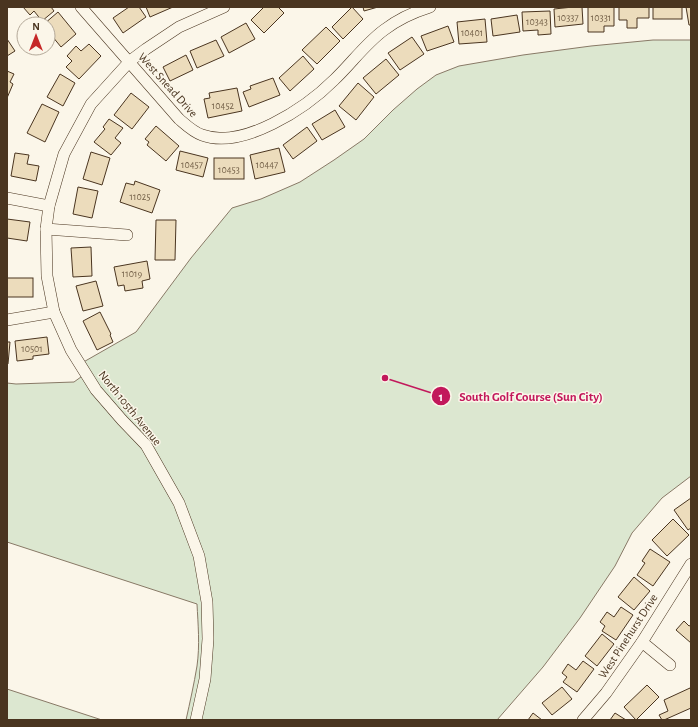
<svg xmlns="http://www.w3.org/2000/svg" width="698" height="727" font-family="'Alegreya Sans',sans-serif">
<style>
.green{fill:#dce7d0;stroke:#887966}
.building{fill:#ecdcbc;stroke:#4a3520}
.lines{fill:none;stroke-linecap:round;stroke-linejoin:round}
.minor-casing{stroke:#4a3520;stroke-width:12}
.minor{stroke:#fbf6e9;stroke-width:11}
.labels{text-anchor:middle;stroke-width:3;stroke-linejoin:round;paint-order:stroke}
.number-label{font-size:10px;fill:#725f47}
.street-label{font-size:12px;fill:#4a3520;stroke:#fbf6e9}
.leader{fill:none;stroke:#c2185b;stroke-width:1.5}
.callout-dot{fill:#c2185b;stroke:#fbf6e9;stroke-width:1.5}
.mark-label{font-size:12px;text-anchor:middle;font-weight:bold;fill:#fff}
.callout-label{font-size:13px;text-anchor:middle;font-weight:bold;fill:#c2185b;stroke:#fbf6e9;stroke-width:3;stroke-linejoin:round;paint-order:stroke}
</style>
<rect width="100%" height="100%" fill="#fbf6e9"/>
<!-- green -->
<g class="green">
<path d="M653 40H691V476L662 498 632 533 615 566 580 618 543 667 497 720H186C190 702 194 684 197 666 200 645 198 624 197 604L7 542V383L16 384 74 382 85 374 80 364 136 332 191 258 232 208 261 199 300 182 334 160 364 139 393 110 417 89 436 75 459 66 523 55 591 46Z"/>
<path d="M7 689 102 720H7Z"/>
</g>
<!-- building -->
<g class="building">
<path d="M23 7H51L54 11 42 21 34 11 30 15Z"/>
<path d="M129 7H139L146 17 123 33 113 18Z"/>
<path d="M146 7H173L150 17Z"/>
<path d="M264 7H278L284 13 264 33 251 20Z"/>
<path d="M352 7 363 19 343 39 332 27Z"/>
<path d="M363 7H378L364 11Z"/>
<path d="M573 7H582L583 24 555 27 554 9Z"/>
<path d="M588 7H614V26H604V32H588Z"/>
<path d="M619 7H649V18H637V28H627V20H619Z"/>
<rect x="653" y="7" width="29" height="12"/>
<path d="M686 7H691V25H689Z"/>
<path d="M550 11 551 34 538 35V30L523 31 522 12Z"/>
<path d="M58 12 76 34 61 47 48 31V24H44Z"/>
<path d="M517 15 520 32 493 36 491 19Z"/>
<path d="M485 19 487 42 459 44 457 22Z"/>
<path d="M246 23 255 39 229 53 221 37Z"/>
<path d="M448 26 454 42 427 51 421 36Z"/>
<path d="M326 27 340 41 317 64 302 50Z"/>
<path d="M412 37 424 54 400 70 388 53Z"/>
<path d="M7 39 15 51 7 56Z"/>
<path d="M216 40 224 56 197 68 190 51Z"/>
<path d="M89 44 101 56 79 79 66 67 72 61 67 56 76 46 81 51Z"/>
<path d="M186 55 193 70 170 81 163 67Z"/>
<path d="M303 56 314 69 290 91 279 78Z"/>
<path d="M386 59 399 75 376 94 363 78Z"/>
<path d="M7 71 14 74 10 82 13 84 7 98Z"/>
<path d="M60 74 75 83 63 106 47 97Z"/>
<path d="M273 78 280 95 249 107 243 92 251 89 250 86Z"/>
<path d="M358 83 374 97 356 120 339 106Z"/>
<path d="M237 88 242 111 208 118 204 99 210 98 209 93Z"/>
<path d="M131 93 149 107 132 129 114 115Z"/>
<path d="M42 104 59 112 45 142 27 133Z"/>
<path d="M335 110 345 127 322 140 312 124Z"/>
<path d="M109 119 123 128 115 138 121 143 111 155 94 142 105 129 103 127Z"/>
<path d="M156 126 179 146 166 161 147 145 149 142 145 139Z"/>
<path d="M307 127 317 141 293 159 283 145Z"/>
<path d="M279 148 285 172 255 179 250 155Z"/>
<path d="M180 151 208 158 203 177 176 170Z"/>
<path d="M91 152 110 158 102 185 83 179Z"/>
<path d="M15 153 29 155 27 164 39 166 36 181 11 176Z"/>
<rect x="214" y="158" width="30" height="21"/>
<path d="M135 181 160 190 152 213 120 202 126 183 134 185Z"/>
<path d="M78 187 98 191 92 218 73 214Z"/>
<path d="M7 219 30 222 27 241 7 238Z"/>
<path d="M156 220H176L175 260H155Z"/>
<path d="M91 247 92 276 73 277 71 248Z"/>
<path d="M147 261 150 279 142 281 143 288 125 291 124 285 118 286 114 267Z"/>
<rect x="7" y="278" width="26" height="19"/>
<path d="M96 281 103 306 83 311 76 286Z"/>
<path d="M100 312 111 334 110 335 113 342 97 350 83 321Z"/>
<path d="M47 337 49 354 33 356V359L17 361 15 341Z"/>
<path d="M7 342H10L8 364H7Z"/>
<path d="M691 498V528L688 530 674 510Z"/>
<path d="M673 519 689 535 667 556 652 540Z"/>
<path d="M650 549 670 562 653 586 637 575 645 563 642 561Z"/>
<path d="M634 577 650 591 634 610 618 597Z"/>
<path d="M621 607 633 615 616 640 602 631 605 626 600 622 607 612 614 617Z"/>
<path d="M684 621 689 626 691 625V643L676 630Z"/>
<path d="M602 634 614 644 597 666 585 656Z"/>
<path d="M583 661 594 669 577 692 563 682 567 677 562 673 568 664 576 670Z"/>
<path d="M647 685 659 697 636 720 624 707Z"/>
<path d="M562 687 572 699 552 715 542 703Z"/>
<path d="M690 688 691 691V708L664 720H662L659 715 668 711 664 700Z"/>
<path d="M533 713 542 720H528Z"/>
<path d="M615 713 626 720H610Z"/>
</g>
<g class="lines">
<!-- minor casing -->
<g class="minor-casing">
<g id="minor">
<path d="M81 7 179 119C186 125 193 132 202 135 243 150 306 108 334 80 351 64 365 44 384 30 397 20 414 12 430 7"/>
<path d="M7 198 49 206"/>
<path d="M46 229 127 235"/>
<path d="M7 320 54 312"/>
<path d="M642 642 670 665"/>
<path d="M196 720 205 679 208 639 207 602 199 556 179 503 146 445 122 420 96 390 71 350 54 312 47 276 46 229 49 206 64 154 91 104 130 61 146 49 179 27 224 7"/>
<path d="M583 720 606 693 642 642 691 564"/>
</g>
</g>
<!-- minor -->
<use href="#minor" class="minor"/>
</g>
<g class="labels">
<!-- number labels -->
<g class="number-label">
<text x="568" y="21">10337</text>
<text x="601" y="21">10331</text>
<text x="537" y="25">10343</text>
<text x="472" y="36">10401</text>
<text x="223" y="109">10452</text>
<text x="192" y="168">10457</text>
<text x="267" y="168">10447</text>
<text x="229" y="173">10453</text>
<text x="140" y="200">11025</text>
<text x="132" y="277">11019</text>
<text x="32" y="352">10501</text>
</g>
<!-- street labels -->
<g class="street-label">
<text transform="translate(168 85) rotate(48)" y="4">West Snead Drive</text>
<text transform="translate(130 408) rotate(51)" y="4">North 105th Avenue</text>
<text transform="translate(628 636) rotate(-57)" y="4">West Pinehurst Drive</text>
</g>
</g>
<!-- callouts -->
<path class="leader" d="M385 378L441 396"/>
<g class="callout-dot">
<circle cx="385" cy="378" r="4"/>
<circle cx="441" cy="396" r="10"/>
</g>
<g class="mark-label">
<text x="441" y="401">1</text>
</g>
<g class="callout-label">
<text x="531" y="401">South Golf Course (Sun City)</text>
</g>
<!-- border -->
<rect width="698" height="727" fill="none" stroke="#4a3520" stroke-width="16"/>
<!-- north arrow -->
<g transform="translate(36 36)"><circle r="19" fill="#fbf6e9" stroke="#b4a999"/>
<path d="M0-3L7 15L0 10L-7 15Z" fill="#c62828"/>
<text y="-6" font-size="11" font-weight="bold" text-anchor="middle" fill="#4a3520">N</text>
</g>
</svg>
